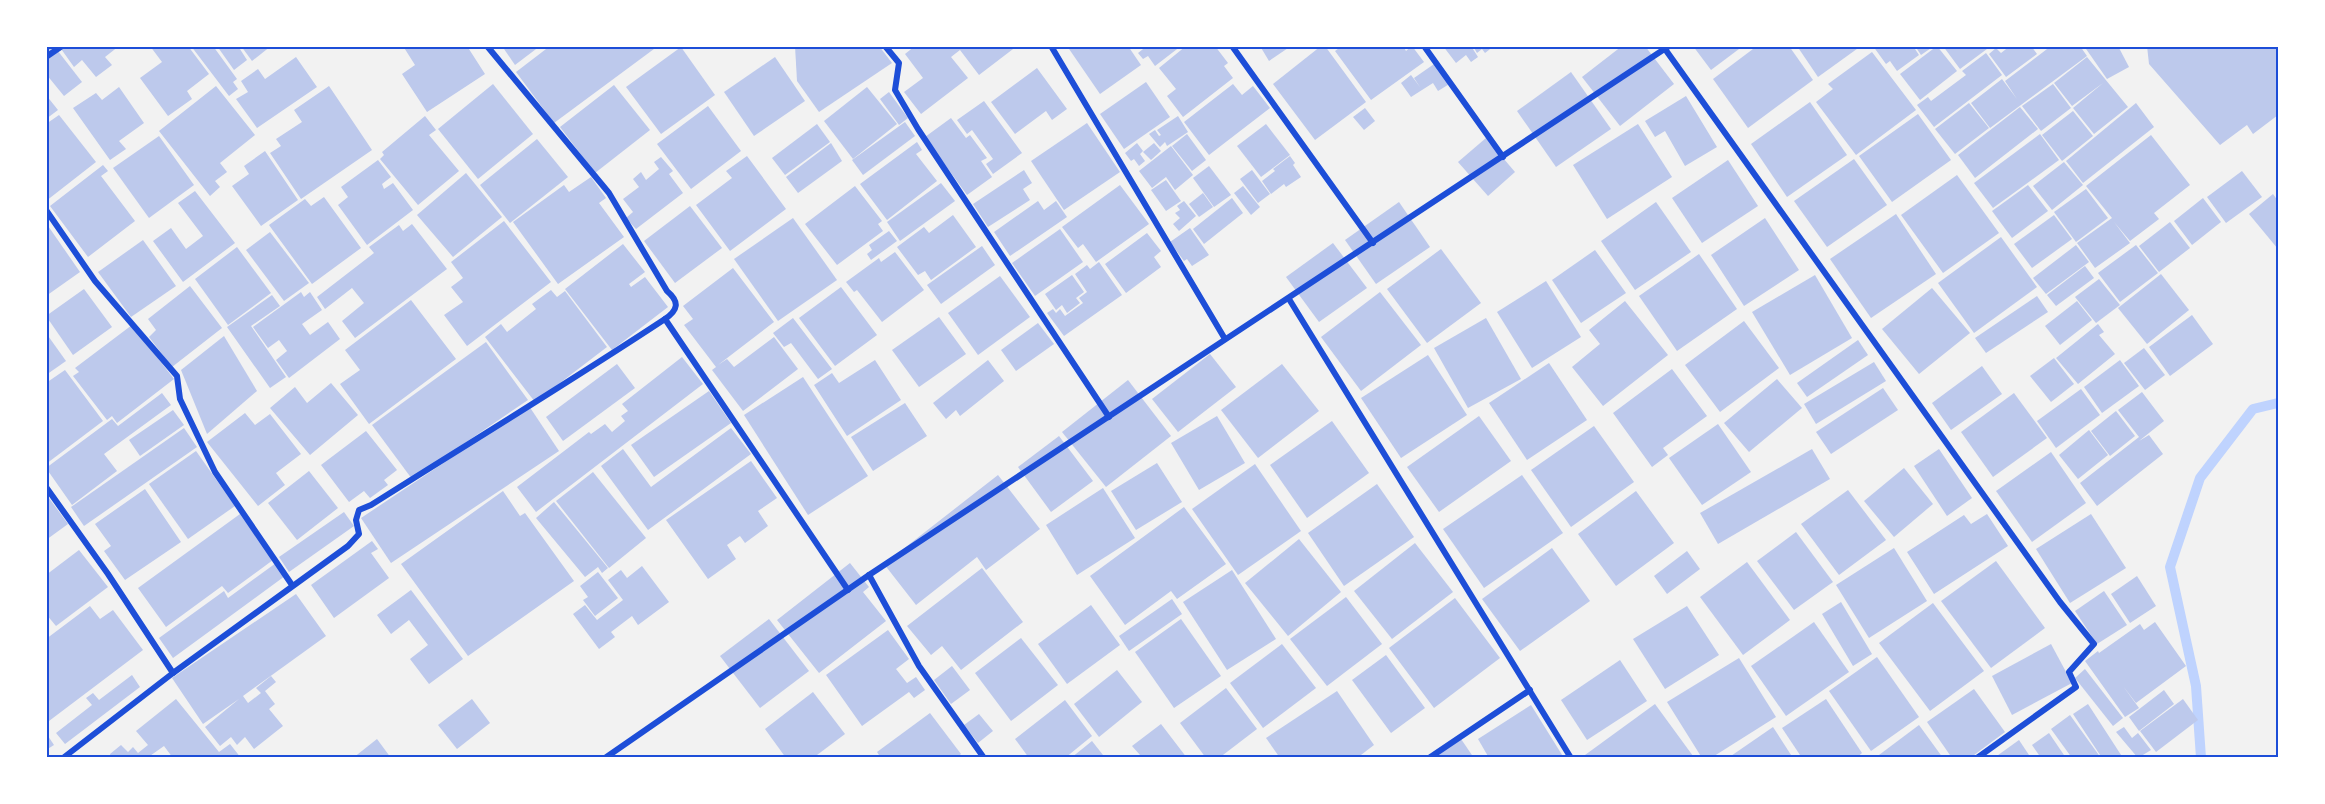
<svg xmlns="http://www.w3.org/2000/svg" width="2325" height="804" font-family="'PT Sans Narrow',sans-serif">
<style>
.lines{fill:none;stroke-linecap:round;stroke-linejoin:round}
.stream{stroke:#bfd3fe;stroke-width:10}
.building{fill:#bdc9ec}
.minor{stroke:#1d4ed8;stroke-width:6}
.neatline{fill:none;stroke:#1d4ed8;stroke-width:2}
</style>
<rect width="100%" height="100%" fill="#f2f2f2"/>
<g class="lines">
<!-- stream -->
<path class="stream" d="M2201 758 2196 686 2170 567 2200 478 2253 409 2278 403"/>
</g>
<!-- building -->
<g class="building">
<path d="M46 46H54L82 82 64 96 46 74Z"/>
<path d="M59 46H119L105 57 112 65 96 77 82 60 74 67Z"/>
<path d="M150 46H188L209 74 187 91 192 99 168 116 140 78 162 62Z"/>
<path d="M191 46H213L237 79 233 82 238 89 229 96Z"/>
<path d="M217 46H238L247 60 234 70Z"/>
<path d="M241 46H271L252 61Z"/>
<path d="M403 46H467L485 74 427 112 402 74 415 65Z"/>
<path d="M502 46H540L515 65Z"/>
<path d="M550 46H658L554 123 516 72Z"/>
<path d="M795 46H879L892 63 819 112 797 81Z"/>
<path d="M915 46H1017L979 75 960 50 951 57 968 78 921 114 904 92 923 78 905 54Z"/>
<path d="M1067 46H1128L1141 65 1100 94Z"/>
<path d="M1147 46H1181L1155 66 1148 56 1143 59 1138 53Z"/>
<path d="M1186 46H1215L1228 63 1224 66 1233 78 1183 117 1167 96 1176 89 1159 68Z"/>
<path d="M1260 46H1291L1269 61Z"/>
<path d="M1321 46H1325L1366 102 1315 140 1273 84Z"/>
<path d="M1342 46H1403L1406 51 1412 46 1424 62 1371 100 1335 51Z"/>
<path d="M1443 46H1471L1478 57 1471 62 1466 55 1456 63Z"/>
<path d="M1473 46H1494L1485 53 1482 49 1477 53Z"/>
<path d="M1622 46H1645L1674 84 1620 126 1582 77Z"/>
<path d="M1693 46H1743L1711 70Z"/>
<path d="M1757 46H1789L1813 80 1748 128 1713 79Z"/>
<path d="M1797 46H1861L1818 77Z"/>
<path d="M1873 46H1913L1919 55 1897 71 1890 61 1886 64Z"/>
<path d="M1915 46H1934L1921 55Z"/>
<path d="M1937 46 1957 71 1920 100 1900 74Z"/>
<path d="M1943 46H1991L1960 69Z"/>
<path d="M2010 46H2031L2037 54 2006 77 1989 54 1996 48 2001 53Z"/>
<path d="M2051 46H2080L2087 56 1990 128 1971 103 2002 79 2017 99 2005 81Z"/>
<path d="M2084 46H2118L2129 67 2107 79Z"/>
<path d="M2147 46H2278V94L2277 95 2278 115 2253 134 2247 125 2220 145 2149 64Z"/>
<path d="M681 47 715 95 661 134 626 87Z"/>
<path d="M1872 52 1916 110 1856 155 1816 102 1833 89 1828 84Z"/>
<path d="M1986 53 2002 75 1934 127 1917 105 1928 97 1931 101 1966 75 1962 71Z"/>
<path d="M296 57 317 87 257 128 236 99 248 92 241 81 258 69 265 79Z"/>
<path d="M775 57 805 101 754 136 724 92Z"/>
<path d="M2087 57 2128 107 2094 134 2073 108 2103 83 2072 106 2054 83Z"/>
<path d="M1437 62 1451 83 1438 91 1433 83 1411 97 1401 83 1411 75 1420 87 1414 78Z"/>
<path d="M1037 68 1067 109 1052 120 1046 111 1015 134 991 102Z"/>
<path d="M1571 72 1611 129 1556 167 1517 111Z"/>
<path d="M1146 82 1170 117 1124 149 1100 114Z"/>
<path d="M493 84 533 134 478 179 438 129Z"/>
<path d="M1233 84 1242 95 1253 86 1270 108 1209 155 1184 122Z"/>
<path d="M2053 84 2071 108 2041 131 2022 106Z"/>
<path d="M614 85 650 130 595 173 560 127Z"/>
<path d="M216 86 255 135 220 163 227 172 215 181 220 187 210 196 159 131Z"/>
<path d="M329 86 372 150 301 199 270 153 281 146 276 139 302 122 294 110Z"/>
<path d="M119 87 144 123 119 141 126 149 110 160 73 108 96 93 102 100Z"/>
<path d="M867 87 897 124 853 159 824 121Z"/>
<path d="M889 92 908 118 899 125 880 99Z"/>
<path d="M46 95 58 110 46 119Z"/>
<path d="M1686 96 1717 147 1685 166 1665 131 1655 137 1645 121Z"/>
<path d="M984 101 1022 153 993 174 986 164 993 159 972 130 967 134 957 120Z"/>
<path d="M1810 102 1847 155 1787 197 1751 144Z"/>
<path d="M1969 103 1989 128 1955 154 1935 129Z"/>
<path d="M2136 103 2154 127 2083 183 2066 161Z"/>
<path d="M708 106 741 151 691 189 657 144Z"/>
<path d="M2020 107 2038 129 1975 178 1958 155Z"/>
<path d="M1365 108 1375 121 1364 130 1353 117Z"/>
<path d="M2073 111 2093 136 2062 161 2042 135Z"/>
<path d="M1918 114 1951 160 1892 202 1859 156Z"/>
<path d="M59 115 96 162 46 201V124Z"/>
<path d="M425 116 436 130 429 135 459 171 418 205 380 159 384 155 382 152Z"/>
<path d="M1178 116 1188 132 1167 146 1165 142 1160 147 1149 134 1155 130 1159 136 1161 135 1157 130Z"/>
<path d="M951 118 966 138 970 135 987 158 981 161 992 177 967 195 925 137Z"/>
<path d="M905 122 915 136 863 175 852 160Z"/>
<path d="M1087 123 1120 172 1064 210 1031 161Z"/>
<path d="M817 124 830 142 785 175 772 158Z"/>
<path d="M1266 124 1290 155 1261 177 1237 146Z"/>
<path d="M1638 124 1672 177 1607 219 1573 165Z"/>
<path d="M1187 134 1206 160 1192 171 1172 146Z"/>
<path d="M2040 134 2059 160 1993 208 1974 183Z"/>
<path d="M2151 135 2190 185 2154 213 2159 219 2130 241 2114 222 2130 243 2095 268 2077 243 2112 218 2086 186Z"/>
<path d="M159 136 194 185 149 218 113 168Z"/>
<path d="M1486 138 1515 172 1488 196 1458 162Z"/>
<path d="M537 139 568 177 510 223 480 185Z"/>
<path d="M917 142 922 150 916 154 937 181 887 220 860 184Z"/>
<path d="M831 143 842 161 798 193 786 177Z"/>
<path d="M1137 143 1143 151 1140 154 1145 161 1139 166 1134 159 1131 161 1125 153Z"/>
<path d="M1154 143 1161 151 1151 160 1143 152Z"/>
<path d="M1171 146 1193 175 1175 190 1166 177 1152 188 1139 171Z"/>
<path d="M265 151 298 200 261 226 232 186 249 174 244 166Z"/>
<path d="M747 156 786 209 730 251 696 205 732 178 726 171Z"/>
<path d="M1290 156 1295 163 1293 165 1301 177 1286 187 1284 184 1271 194 1262 181 1275 171 1273 169Z"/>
<path d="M661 157 673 171 669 174 683 193 636 229 626 218 633 212 623 199 639 187 633 179 641 172 646 180 659 169 654 162Z"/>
<path d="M1854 159 1887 205 1827 247 1794 201Z"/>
<path d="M378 160 391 177 382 184 384 189 393 183 413 210 367 245 338 205 348 197 341 187Z"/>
<path d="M1728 160 1758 206 1702 243 1672 198Z"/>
<path d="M2064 162 2083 185 2052 210 2033 186Z"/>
<path d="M103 165 108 171 101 176 135 221 88 257 50 206Z"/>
<path d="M1209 166 1231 195 1214 207 1193 178Z"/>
<path d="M1024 170 1032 183 1023 189 1030 200 988 227 973 204Z"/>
<path d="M1252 170 1270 194 1258 203 1240 179Z"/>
<path d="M2242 171 2262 197 2226 223 2207 197Z"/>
<path d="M466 173 502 217 453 257 417 215Z"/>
<path d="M1957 175 1999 233 1943 273 1901 215Z"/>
<path d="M591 177 606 198 599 203 624 237 558 284 513 222 564 185 569 192Z"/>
<path d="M1166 180 1181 201 1166 211 1151 190Z"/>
<path d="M941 183 955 201 900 241 887 222Z"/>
<path d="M1120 185 1149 224 1096 262 1083 244 1078 248 1062 227Z"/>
<path d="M2028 185 2048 211 2012 238 1992 211Z"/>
<path d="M855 186 882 221 878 224 883 231 837 265 805 224Z"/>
<path d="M1243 186 1260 207 1251 215 1234 193Z"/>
<path d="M2086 189 2108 218 2076 242 2054 212Z"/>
<path d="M195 191 235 243 183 282 153 241 171 228 186 249 203 236 178 203Z"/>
<path d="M1203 193 1213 207 1199 217 1189 204Z"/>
<path d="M2273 194 2278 201V249L2249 214Z"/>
<path d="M324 197 361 248 312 284 269 225 305 199 311 206Z"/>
<path d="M1232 198 1243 213 1204 244 1193 229Z"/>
<path d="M2203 198 2221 222 2192 245 2174 221Z"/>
<path d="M1038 201 1044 210 1056 201 1067 217 1010 256 994 232Z"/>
<path d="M1184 201 1196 216 1179 231 1173 224 1180 218 1175 213 1180 210 1177 206Z"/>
<path d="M1399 202 1430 247 1376 284 1345 240Z"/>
<path d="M1656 202 1691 252 1635 290 1601 241Z"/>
<path d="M690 206 722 248 675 283 644 241Z"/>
<path d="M1896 214 1936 274 1871 318 1830 259Z"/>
<path d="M953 215 976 247 931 280 925 271 918 275 897 247 924 227 929 233Z"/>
<path d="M2054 215 2072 239 2032 268 2014 244Z"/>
<path d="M793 218 837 280 778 321 734 259Z"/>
<path d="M1765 218 1799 270 1744 306 1711 255Z"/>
<path d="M504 221 551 282 467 346 444 315 463 302 451 287 463 278 451 262Z"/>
<path d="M2170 222 2190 248 2159 272 2139 246Z"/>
<path d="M46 223 80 272 46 296Z"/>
<path d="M412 224 447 269 355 338 342 321 364 303 352 288 325 309 317 297 374 253 369 247 399 225 403 231Z"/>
<path d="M1190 228 1209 255 1192 266 1187 259 1184 261 1170 242Z"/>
<path d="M1060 229 1083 262 1035 296 1012 263Z"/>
<path d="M889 231 897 241 871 260 867 254 872 250 869 245Z"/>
<path d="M270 232 309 283 284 301 246 250Z"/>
<path d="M1147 233 1161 251 1154 257 1161 267 1126 293 1105 264Z"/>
<path d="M2001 237 2037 287 1974 333 1938 283Z"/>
<path d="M143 240 176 286 131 317 98 272Z"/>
<path d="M1333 243 1367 288 1319 322 1286 277Z"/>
<path d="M623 244 645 272 629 284 631 287 645 277 668 307 612 350 565 289Z"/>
<path d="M2076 245 2089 262 2046 294 2033 278Z"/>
<path d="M2136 245 2158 273 2120 302 2098 273Z"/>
<path d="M982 246 995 265 941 304 927 285Z"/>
<path d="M237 247 271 293 228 325 195 279Z"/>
<path d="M1441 249 1481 303 1427 343 1387 289Z"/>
<path d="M1595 250 1626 293 1581 323 1552 280Z"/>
<path d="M895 252 924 290 882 322 857 290 854 292 846 282 879 258 881 262Z"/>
<path d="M1699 254 1737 309 1677 351 1639 296Z"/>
<path d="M1099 262 1122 295 1064 336 1047 313 1053 309 1056 313 1060 309 1065 316 1083 303 1079 298 1087 292 1075 274 1087 265 1090 269Z"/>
<path d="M2085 266 2094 278 2056 306 2047 295Z"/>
<path d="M733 268 774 322 718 365 727 359 734 367 774 337 798 369 743 411 712 370 716 367 684 325 693 319 683 306Z"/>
<path d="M2161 274 2189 310 2147 344 2118 308Z"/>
<path d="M1072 275 1084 292 1076 298 1080 303 1067 313 1062 305 1056 310 1045 294Z"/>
<path d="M1815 275 1852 338 1790 375 1752 312Z"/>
<path d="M1000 276 1030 317 978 355 948 313Z"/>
<path d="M2099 279 2120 305 2096 323 2075 297Z"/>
<path d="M1546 281 1581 337 1532 368 1497 312Z"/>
<path d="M190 286 222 328 172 367 149 337 156 330 148 319Z"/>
<path d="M841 287 877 335 835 366 799 318Z"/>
<path d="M1932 288 1970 333 1919 374 1882 329Z"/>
<path d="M84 289 112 327 73 355 46 316Z"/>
<path d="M551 290 557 297 565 291 607 347 535 402 485 337 501 324 507 332 536 309 532 304Z"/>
<path d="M301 292 304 297 310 292 322 310 302 324 310 335 328 322 340 339 289 378 276 360 287 351 279 340 268 348 253 327Z"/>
<path d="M1380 292 1421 345 1361 391 1321 337Z"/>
<path d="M272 295 280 306 251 326 286 377 270 388 227 327Z"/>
<path d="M2037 296 2048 312 1986 353 1975 338Z"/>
<path d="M411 300 456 359 369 424 340 384 360 370 345 350Z"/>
<path d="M1625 301 1668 355 1603 406 1572 367 1600 344 1589 330Z"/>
<path d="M2077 301 2092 320 2060 345 2045 326Z"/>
<path d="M2192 315 2213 344 2170 376 2149 347Z"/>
<path d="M939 317 966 354 919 387 892 350Z"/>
<path d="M793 318 832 369 818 379 791 343 784 347 773 333Z"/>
<path d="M1486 318 1521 379 1468 408 1434 348Z"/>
<path d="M1744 321 1779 368 1720 412 1685 365Z"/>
<path d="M1038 323 1054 344 1016 371 1001 350Z"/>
<path d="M2098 324 2104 332 2099 335 2115 354 2078 384 2056 358Z"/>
<path d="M132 325 174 379 117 423 112 416 107 420 73 376 79 372 75 368Z"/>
<path d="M46 333 66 361 46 375Z"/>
<path d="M224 336 257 391 207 434 181 370Z"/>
<path d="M1858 340 1868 355 1807 397 1797 383Z"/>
<path d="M486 342 528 400 412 479 372 425Z"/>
<path d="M2144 348 2165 375 2145 390 2124 363Z"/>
<path d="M1210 354 1236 387 1178 432 1152 399Z"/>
<path d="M1428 355 1467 415 1401 458 1361 398Z"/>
<path d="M682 357 703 384 536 512 517 487 589 432 591 434 605 424 612 432 625 421 621 416 628 411 622 404Z"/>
<path d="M2054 358 2074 384 2051 402 2030 376Z"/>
<path d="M875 360 901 400 847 436 814 385 832 373 839 383Z"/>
<path d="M988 360 1004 381 960 416 956 410 946 419 933 403Z"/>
<path d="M2120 360 2139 386 2102 413 2084 387Z"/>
<path d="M1874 362 1886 381 1816 424 1804 404Z"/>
<path d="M1549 363 1587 420 1527 460 1489 403Z"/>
<path d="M617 364 635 388 563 441 546 417Z"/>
<path d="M1282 364 1319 411 1258 458 1221 410Z"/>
<path d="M1982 366 2002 394 1951 430 1932 403Z"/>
<path d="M1672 369 1707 416 1663 448 1668 455 1652 467 1613 413Z"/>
<path d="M65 370 103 421 46 464V383Z"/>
<path d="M803 377 868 476 808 515 744 415Z"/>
<path d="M1777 379 1802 408 1749 452 1724 423Z"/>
<path d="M1128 380 1171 436 1106 487 1062 432Z"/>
<path d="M331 383 358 415 310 455 270 408 295 387 307 403Z"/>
<path d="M1883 388 1898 410 1831 454 1816 432Z"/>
<path d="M2081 389 2100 415 2056 448 2037 421Z"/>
<path d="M709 391 731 423 654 477 631 445Z"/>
<path d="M2142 392 2164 421 2139 441 2149 435 2163 454 2097 506 2080 483 2139 437 2118 410Z"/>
<path d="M162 393 171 405 104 454 117 471 72 505 46 468 112 419 118 426Z"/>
<path d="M2014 393 2047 438 1993 477 1961 432Z"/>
<path d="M905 403 927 436 873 471 851 437Z"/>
<path d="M529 406 559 451 391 563 361 518Z"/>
<path d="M173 410 184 425 140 456 129 440Z"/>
<path d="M2116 411 2135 436 2110 456 2091 431Z"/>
<path d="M245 413 255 425 270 414 301 454 276 473 285 485 258 506 207 442Z"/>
<path d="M1217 416 1245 463 1199 490 1171 443Z"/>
<path d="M1479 416 1511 461 1439 512 1407 467Z"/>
<path d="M1332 421 1369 473 1307 518 1270 465Z"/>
<path d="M1718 424 1751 472 1702 505 1669 458Z"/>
<path d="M1594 426 1634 482 1571 527 1531 470Z"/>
<path d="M184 428 197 447 84 526 71 507Z"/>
<path d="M731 428 751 454 648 530 601 466 623 449 651 487Z"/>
<path d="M2089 430 2108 455 2078 479 2059 455Z"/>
<path d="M366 431 397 470 384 480 388 485 370 498 364 491 349 502 321 465Z"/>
<path d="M1059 436 1093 481 1051 512 1018 467Z"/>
<path d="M1812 449 1830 479 1718 544 1700 513Z"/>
<path d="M1939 449 1972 498 1947 516 1914 466Z"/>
<path d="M196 451 235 506 188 539 149 484Z"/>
<path d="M2051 452 2086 503 2032 542 1996 491Z"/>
<path d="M751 461 777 498 758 511 768 526 745 543 740 536 727 545 736 559 708 579 666 520Z"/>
<path d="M1157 463 1182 502 1136 530 1111 491Z"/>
<path d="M1255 464 1301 531 1238 575 1192 509Z"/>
<path d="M1904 468 1933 504 1894 537 1864 501Z"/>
<path d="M309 471 338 508 297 540 268 503Z"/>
<path d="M593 472 646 538 609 568 556 501Z"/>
<path d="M998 475 1040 529 986 570 977 557 916 605 884 564Z"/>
<path d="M1522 475 1563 533 1484 588 1443 529Z"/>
<path d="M1377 484 1414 537 1344 586 1308 533Z"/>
<path d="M1103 488 1135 538 1077 575 1046 525Z"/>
<path d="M145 489 181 542 125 580 104 551 111 546 95 524Z"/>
<path d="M1848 490 1886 540 1839 575 1801 524Z"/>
<path d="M503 491 520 516 525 513 574 581 468 656 401 564Z"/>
<path d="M1636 491 1674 543 1616 586 1578 534Z"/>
<path d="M46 494 68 524 46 540Z"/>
<path d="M554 502 608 568 602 573 598 567 585 577 536 518Z"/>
<path d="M1184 507 1226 564 1177 599 1171 591 1125 625 1090 576Z"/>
<path d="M344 512 354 526 289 572 279 557Z"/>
<path d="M240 514 273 560 228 593 222 586 166 627 138 588Z"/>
<path d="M1987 514 2008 546 1934 594 1907 552 1964 515 1971 524Z"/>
<path d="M2091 514 2126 568 2070 603 2036 549Z"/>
<path d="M1796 532 1833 582 1794 610 1757 561Z"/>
<path d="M1299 539 1341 592 1288 636 1245 583Z"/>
<path d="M372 541 378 549 371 553 389 578 334 618 311 585Z"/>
<path d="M1415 543 1453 592 1392 639 1354 591Z"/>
<path d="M1552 548 1590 601 1520 651 1482 599Z"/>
<path d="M1894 548 1927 601 1869 638 1836 585Z"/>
<path d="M79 550 108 587 56 626 46 614V575Z"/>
<path d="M1687 551 1700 569 1667 594 1654 576Z"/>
<path d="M1996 561 2045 628 1991 668 1941 601Z"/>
<path d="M1747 562 1790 620 1743 655 1700 597Z"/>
<path d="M276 563 285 576 173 658 159 638 224 591 228 598Z"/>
<path d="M850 563 869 587 863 592 886 621 819 673 777 620Z"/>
<path d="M642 566 669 602 638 625 632 616 611 632 615 637 599 649 573 614 585 605 597 620 623 600 608 580 621 570 627 578Z"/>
<path d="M982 568 1023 622 961 670 942 646 931 655 907 626Z"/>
<path d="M1232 570 1276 639 1227 670 1183 602Z"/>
<path d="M598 572 618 598 595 616 583 600 588 597 580 586Z"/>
<path d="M2137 576 2156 606 2130 623 2111 594Z"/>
<path d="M411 590 463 659 429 684 410 659 428 645 409 620 391 634 377 615Z"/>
<path d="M2104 591 2127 625 2097 644 2075 611Z"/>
<path d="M296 594 326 636 243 696 248 703 261 693 256 688 271 676 276 682 265 691 275 704 269 709 283 726 254 749 245 737 237 745 231 737 220 746 205 727 239 699 203 724 172 678Z"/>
<path d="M1346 597 1382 644 1327 686 1290 639Z"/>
<path d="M1455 598 1500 658 1434 708 1389 648Z"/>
<path d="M1172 599 1182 614 1129 651 1119 636Z"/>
<path d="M1841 602 1872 654 1853 666 1822 614Z"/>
<path d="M1933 603 1984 671 1930 711 1879 643Z"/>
<path d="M1091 605 1120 645 1067 684 1038 644Z"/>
<path d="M90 606 100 619 113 610 143 650 49 721 46 719V639Z"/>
<path d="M1687 606 1719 655 1665 689 1633 639Z"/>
<path d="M769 619 809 671 760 708 720 656Z"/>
<path d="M1181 619 1221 676 1174 708 1135 652Z"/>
<path d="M1814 622 1849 672 1786 716 1751 666Z"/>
<path d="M2155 622 2186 666 2136 703 2123 686 2139 708 2125 717 2085 661 2098 651 2099 653 2140 624 2144 630Z"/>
<path d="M888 630 909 659 896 669 907 683 916 677 925 690 914 698 909 692 862 726 826 675Z"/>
<path d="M1021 638 1058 685 1011 721 975 673Z"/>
<path d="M1282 644 1316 688 1263 728 1230 683Z"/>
<path d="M2051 644 2072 683 2012 715 1992 676Z"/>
<path d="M1386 655 1425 708 1391 733 1352 680Z"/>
<path d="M1877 657 1919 717 1871 751 1829 691Z"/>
<path d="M1739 658 1776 717 1711 758H1702L1667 702Z"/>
<path d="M1620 660 1647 701 1587 740 1561 700Z"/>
<path d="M952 666 970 690 951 704 934 680Z"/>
<path d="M2085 669 2123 718 2113 726 2075 678Z"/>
<path d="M1117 670 1142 702 1099 737 1074 704Z"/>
<path d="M132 675 140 687 65 744 56 733 92 705 86 698 93 693 99 700Z"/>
<path d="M1226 688 1257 729 1219 758H1206L1180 723Z"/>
<path d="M1974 689 2005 732 1970 758H1952L1927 722Z"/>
<path d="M2164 690 2174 704 2139 731 2129 717Z"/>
<path d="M1337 691 1374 745 1357 758H1280L1266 738Z"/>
<path d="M813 692 845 734 813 758H786L765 729Z"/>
<path d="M176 699 219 752 230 744 241 758H173L164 746 147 758H111L110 754 121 745 128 752 133 747 138 753 148 745 136 731Z"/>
<path d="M472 699 490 723 457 749 438 725Z"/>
<path d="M1826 699 1862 753 1856 758H1802L1782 728Z"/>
<path d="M2183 699 2198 720 2156 752 2140 731Z"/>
<path d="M1065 700 1092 736 1065 758H1029L1015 739Z"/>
<path d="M1655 704 1693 756 1690 758H1586L1585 755Z"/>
<path d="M2088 704 2123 758H2102L2073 714Z"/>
<path d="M1531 705 1564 758H1489L1478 739Z"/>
<path d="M930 713 961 754 956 758H881L877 752Z"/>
<path d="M979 714 993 731 978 743 964 725Z"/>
<path d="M2070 715 2101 758H2072L2051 729Z"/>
<path d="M1161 724 1187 758H1137L1140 755 1132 746Z"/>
<path d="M1919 725 1943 758H1875Z"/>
<path d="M1773 727 1793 758H1728Z"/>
<path d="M2124 727 2132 738 2138 733 2151 750 2138 758 2116 732Z"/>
<path d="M46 733 54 745 46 750Z"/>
<path d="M2049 733 2066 758H2041L2032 745Z"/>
<path d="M377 739 391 758H353Z"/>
<path d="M1461 739 1474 758H1434Z"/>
<path d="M2019 740 2031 758H1994Z"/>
<path d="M1092 741 1103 755 1101 758H1071Z"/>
</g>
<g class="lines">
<!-- minor -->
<g class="minor">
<path d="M487 46 609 193 667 291C680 302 678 310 665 319L848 590"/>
<path d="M885 46 899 63 895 90 918 129 1109 417"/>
<path d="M1051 46 1225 339"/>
<path d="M1232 46 1373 243"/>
<path d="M1424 46 1503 157"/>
<path d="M1665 49 2060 602 2094 644 2069 672 2076 687 1977 758"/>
<path d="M46 57 62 46"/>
<path d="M46 210 95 281 177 376 180 399 215 472 292 585"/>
<path d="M1289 299 1571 758"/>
<path d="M46 487 108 574 173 673"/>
<path d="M869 575 919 666 984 758"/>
<path d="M63 758 173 673 348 546 359 534 356 520 359 510 371 505C469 443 568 383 665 319"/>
<path d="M605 758 869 575 1669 46"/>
<path d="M1429 758 1530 690"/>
</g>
</g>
<!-- border -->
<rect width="2325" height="804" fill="none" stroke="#ffffff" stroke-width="96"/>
<rect x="48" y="48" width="2229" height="708" class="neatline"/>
</svg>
